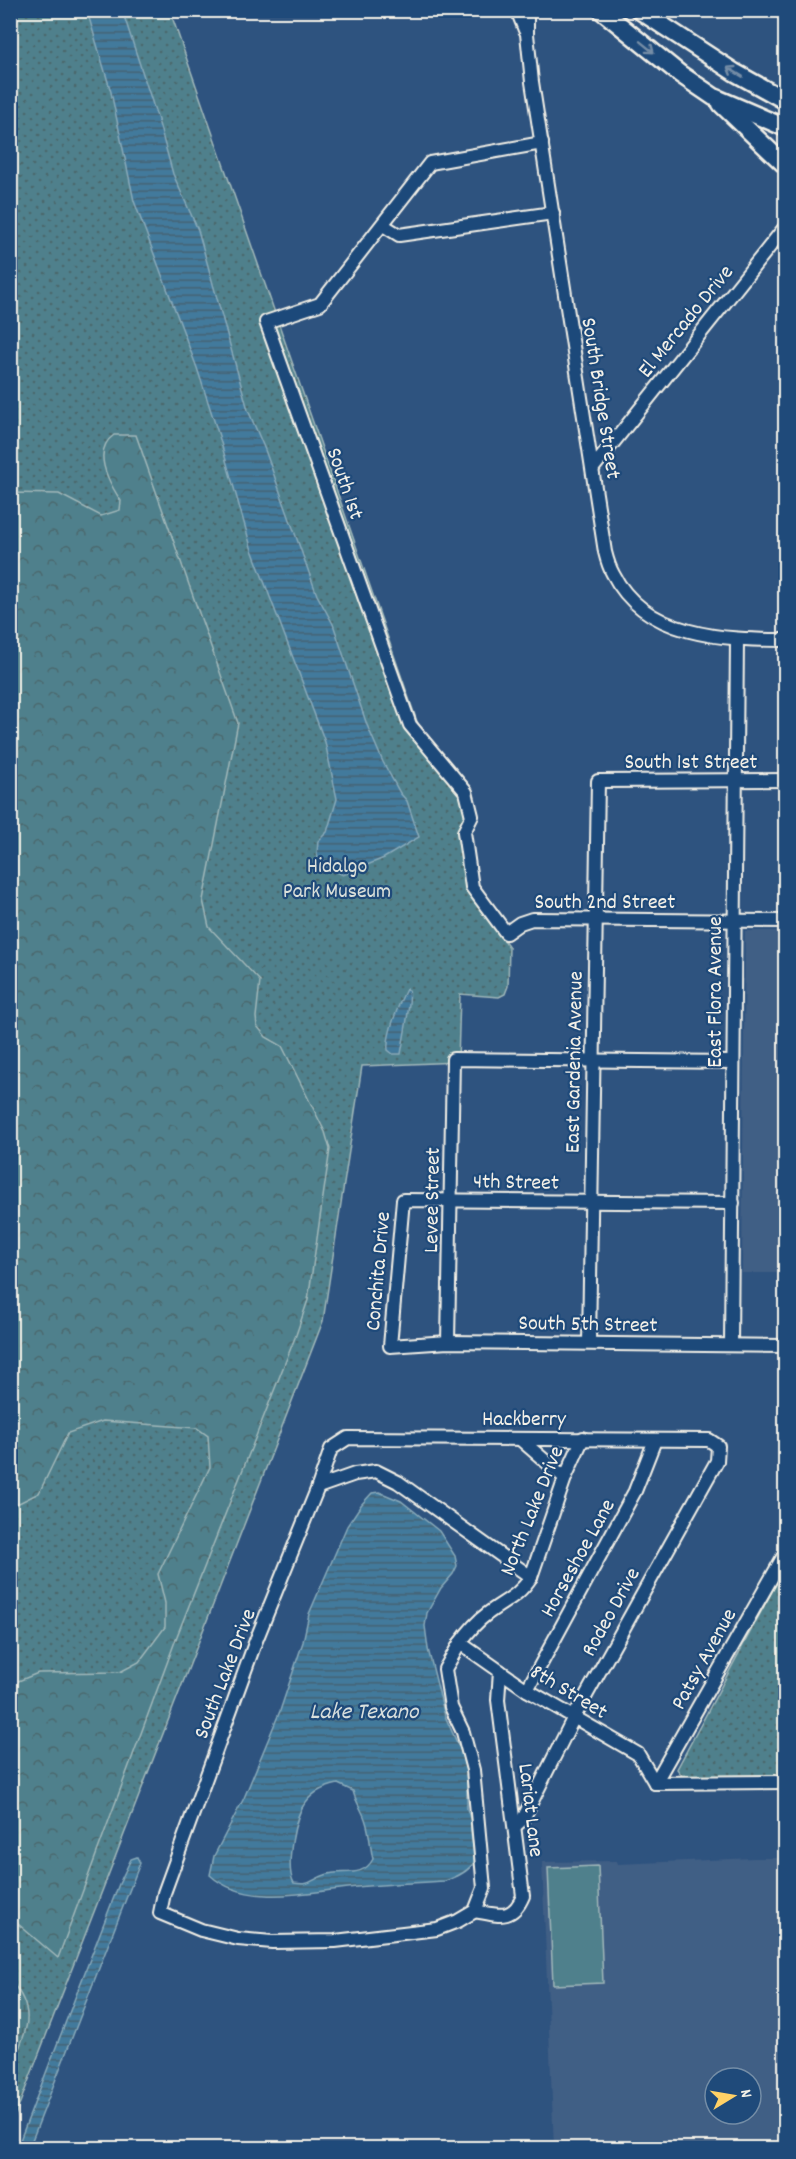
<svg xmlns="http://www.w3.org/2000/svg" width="796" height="2159" font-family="Dekko,sans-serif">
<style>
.built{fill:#415e85;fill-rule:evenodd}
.green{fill:url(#green-dots);stroke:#a2b8ba;stroke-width:1.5}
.forest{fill:url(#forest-crowns);stroke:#a2b8ba;stroke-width:1.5}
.wetland{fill:url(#wetland-marsh);stroke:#a2b8ba;stroke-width:1.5}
.pitch{fill:#4f808c;stroke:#a2b8ba;stroke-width:1.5}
.water{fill:url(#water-rules);stroke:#89aaba;stroke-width:1.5;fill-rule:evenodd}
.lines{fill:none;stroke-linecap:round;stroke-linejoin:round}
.minor-casing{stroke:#f4f1e8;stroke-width:16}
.major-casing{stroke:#f4f1e8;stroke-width:21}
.minor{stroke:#1f4a7a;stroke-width:12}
.major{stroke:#1f4a7a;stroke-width:16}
.oneway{stroke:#748da6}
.labels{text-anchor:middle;stroke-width:4.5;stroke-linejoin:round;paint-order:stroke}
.street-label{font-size:22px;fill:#f4f1e8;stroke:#1f4a7a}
.park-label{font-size:22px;fill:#dbe0da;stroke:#1f4a7a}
.water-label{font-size:24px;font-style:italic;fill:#d9dfdd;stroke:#1f4a7a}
</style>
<defs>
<pattern id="green-dots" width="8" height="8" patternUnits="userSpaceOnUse" patternTransform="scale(1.5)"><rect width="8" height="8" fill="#4f808c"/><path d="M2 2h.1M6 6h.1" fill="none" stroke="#4c676c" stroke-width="1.8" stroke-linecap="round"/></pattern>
<pattern id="forest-crowns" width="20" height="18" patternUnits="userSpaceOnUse" patternTransform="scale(1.5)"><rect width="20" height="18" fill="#4f808c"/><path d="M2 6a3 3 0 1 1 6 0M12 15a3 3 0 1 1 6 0" fill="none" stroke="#4c676c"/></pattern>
<pattern id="wetland-marsh" width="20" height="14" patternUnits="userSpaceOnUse" patternTransform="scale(1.5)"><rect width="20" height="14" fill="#4f808c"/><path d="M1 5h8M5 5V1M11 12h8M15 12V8" fill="none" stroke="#4c676c"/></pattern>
<pattern id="water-rules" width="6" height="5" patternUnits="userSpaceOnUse" patternTransform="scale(1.5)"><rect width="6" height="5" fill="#427a9c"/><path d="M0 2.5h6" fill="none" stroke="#466171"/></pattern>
</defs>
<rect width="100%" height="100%" fill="#2e537f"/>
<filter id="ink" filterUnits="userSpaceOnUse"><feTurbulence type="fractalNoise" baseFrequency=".0167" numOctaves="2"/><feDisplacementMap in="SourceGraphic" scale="12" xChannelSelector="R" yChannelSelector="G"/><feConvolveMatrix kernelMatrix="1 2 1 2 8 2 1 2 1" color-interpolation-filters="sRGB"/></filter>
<g filter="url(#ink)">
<!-- built -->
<g class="built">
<path d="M745 931H785V1273H742Z"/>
<path d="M754 1858H785V2148H554L542 1862 617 1861 618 1864ZM715 2078H751V2114H715Z"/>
</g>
<!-- green -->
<g class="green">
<path d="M11 11H170L420 730 462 781 475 822 464 853 465 888 472 893 509 947 508 986 505 994 499 997 460 994 458 1062 362 1066 323 1321 11 2126Z"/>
<path d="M785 1567V1775L683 1777 677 1769Z"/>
</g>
<!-- forest -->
<path class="forest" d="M114 435H136L238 723 203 900 209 927 260 981 256 1017 257 1026 266 1037 282 1046 325 1132 330 1149 308 1300 296 1335 177 1636 58 1958 11 1918V1684L38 1673 120 1672 139 1662 165 1627V1603L158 1574 210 1467 208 1436 197 1428 103 1421 68 1433 39 1493 11 1507V493L59 494 101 516 120 510 121 501C109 483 91 451 114 435Z"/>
<!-- wetland -->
<path class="wetland" d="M11 1981C39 2014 25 2032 11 2068Z"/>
<!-- pitch -->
<g class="pitch">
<rect x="780" y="1225" width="5" height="41"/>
<path d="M598 1866 603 1983 553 1985 548 1868Z"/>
</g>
<!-- water -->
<g class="water">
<path d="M87 11H121L125 19 158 120 173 174 198 230 248 410 265 450 317 595 333 624 367 725 383 762 400 793 407 801 419 837 384 858 343 875 319 863 317 854 318 841 327 832 337 799 325 742 251 547 219 436 197 368 134 201 111 92Z"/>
<path d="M406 989 409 990C412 999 403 1041 401 1054H393L388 1050C386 1035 399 1003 406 989Z"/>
<path d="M379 1492 401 1501 439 1531 455 1556 457 1566 453 1574 441 1588 427 1613 425 1626 428 1649 445 1716 467 1765V1809L471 1821V1833L475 1861C468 1872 457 1877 445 1881 416 1883 386 1884 357 1887 312 1891 247 1909 210 1875L214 1856 244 1798 280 1711 303 1642 309 1614 347 1526 361 1505 372 1493ZM338 1784 353 1791C356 1803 363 1811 366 1822 370 1834 370 1847 373 1859 363 1879 341 1869 325 1875 310 1880 311 1886 294 1883 285 1868 294 1815 306 1802 314 1791 325 1787 338 1784Z"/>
<path d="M137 1857 140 1863 29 2148H17L119 1884 131 1859Z"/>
</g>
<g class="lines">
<!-- minor casing -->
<g class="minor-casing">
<g id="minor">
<path d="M517 10 525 30"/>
<path d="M527 10V34L532 82 605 552C607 560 609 567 613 574 645 637 724 640 786 640"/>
<path d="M542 143 430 163 320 304 266 322 410 725 466 792 472 816 464 832 472 887 506 933 520 923 532 919 786 921"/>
<path d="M383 225 399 235 553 213"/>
<path d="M593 468 786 226"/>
<path d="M733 1203 403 1200 390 1346 448 1342 786 1346"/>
<path d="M448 1342 453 1059 733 1062"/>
<path d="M589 1343 598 781 786 780"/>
<path d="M731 1345 737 640"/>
<path d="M520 1439 565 1478"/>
<path d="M318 1487 355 1474 376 1471 398 1482 531 1577"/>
<path d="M460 1643C468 1632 476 1622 487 1614 505 1600 518 1597 531 1577L565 1478 583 1438"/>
<path d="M527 1690 635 1491 655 1440"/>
<path d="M655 1783 786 1552"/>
<path d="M515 1826 523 1819 574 1717 717 1461 718 1446 709 1440 348 1438 331 1449 318 1487 255 1643 164 1893 160 1913 201 1930 238 1939 272 1942 335 1941 437 1929 458 1921 475 1911 484 1888 473 1770 463 1732 451 1707 445 1669 460 1643 527 1690 638 1754 655 1783 786 1782"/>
<path d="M475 1911C498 1915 512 1922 523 1896L498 1700 500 1671"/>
</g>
</g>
<!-- major casing -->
<g class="major-casing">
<g id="major">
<path d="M601 10 680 74 714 97 786 128"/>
<path d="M639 10 734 72 786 101"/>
<path d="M721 104 786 166"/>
</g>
</g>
<!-- minor -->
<use href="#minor" class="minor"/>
<!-- major -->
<use href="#major" class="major"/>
</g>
<!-- one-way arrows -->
<defs><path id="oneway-shaft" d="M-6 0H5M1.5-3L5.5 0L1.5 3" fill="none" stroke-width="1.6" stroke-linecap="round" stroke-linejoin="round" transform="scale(1.5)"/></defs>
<g class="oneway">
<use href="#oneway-shaft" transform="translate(647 47) rotate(39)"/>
<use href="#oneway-shaft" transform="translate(735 72) rotate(-149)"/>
</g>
</g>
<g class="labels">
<!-- street labels -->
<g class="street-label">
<text transform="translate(684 320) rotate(-51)" y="8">El Mercado Drive</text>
<text transform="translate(603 398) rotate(81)" y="8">South Bridge Street</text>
<text transform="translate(347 483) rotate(71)" y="8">South 1st</text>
<text x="691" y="768">South 1st Street</text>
<text x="605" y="908">South 2nd Street</text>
<text transform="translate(713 992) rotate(-90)" y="8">East Flora Avenue</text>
<text transform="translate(572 1062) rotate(-89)" y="8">East Gardenia Avenue</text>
<text transform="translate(516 1180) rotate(1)" y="8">4th Street</text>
<text transform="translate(430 1200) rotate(-89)" y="8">Levee Street</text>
<text transform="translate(376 1271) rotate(-85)" y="8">Conchita Drive</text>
<text transform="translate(588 1322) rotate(1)" y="8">South 5th Street</text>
<text x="524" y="1425">Hackberry</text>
<text transform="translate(530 1510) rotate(-68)" y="8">North Lake Drive</text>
<text transform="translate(576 1557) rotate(-61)" y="8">Horseshoe Lane</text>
<text transform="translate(609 1611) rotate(-61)" y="8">Rodeo Drive</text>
<text transform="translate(702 1658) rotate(-61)" y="8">Patsy Avenue</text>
<text transform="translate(223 1673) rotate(-69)" y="8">South Lake Drive</text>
<text transform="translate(570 1690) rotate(31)" y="8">8th Street</text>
<text transform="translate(533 1810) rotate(83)" y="8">Lariat Lane</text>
</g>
<!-- park labels -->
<g class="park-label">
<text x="337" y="872">Hidalgo<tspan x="337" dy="25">Park Museum</tspan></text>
</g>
<!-- water labels -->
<g class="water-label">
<text x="364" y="1718">Lake Texano</text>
</g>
</g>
<!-- margin -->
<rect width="796" height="2159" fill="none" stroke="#1f4a7a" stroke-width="36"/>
<rect x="18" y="18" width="760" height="2123" fill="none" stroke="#f4f1e8" stroke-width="2" filter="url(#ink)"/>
<!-- north arrow -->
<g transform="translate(733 2096) rotate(79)"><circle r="28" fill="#1f4a7a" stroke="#748da6" stroke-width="1.5"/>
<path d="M0-4.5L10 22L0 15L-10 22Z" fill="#ffd166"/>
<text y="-9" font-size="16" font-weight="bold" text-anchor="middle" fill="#f4f1e8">N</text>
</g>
</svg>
